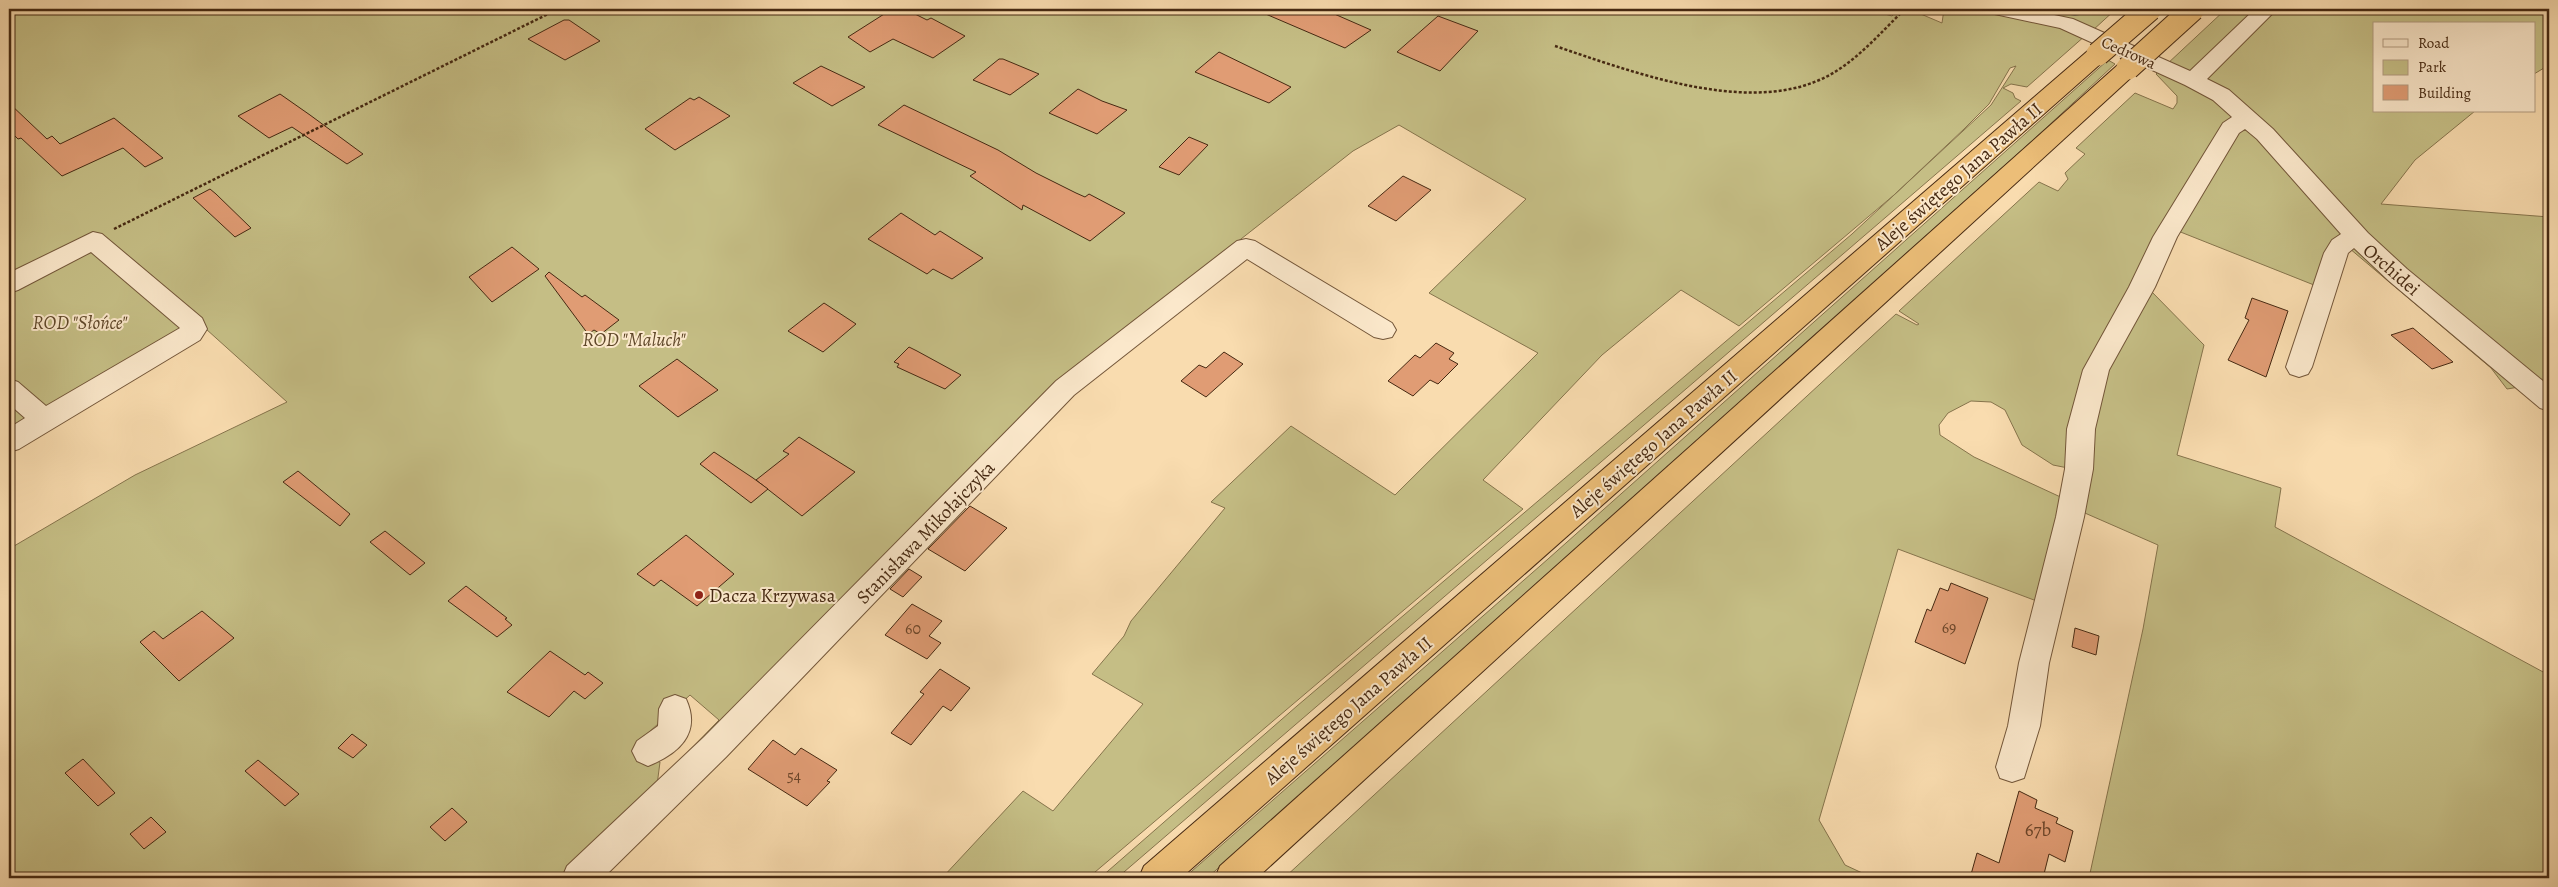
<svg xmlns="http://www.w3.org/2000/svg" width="2558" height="887" font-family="Alegreya,serif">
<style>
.green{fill:#c5be85;stroke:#86744c}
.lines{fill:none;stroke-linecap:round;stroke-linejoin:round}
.stream{stroke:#7d7f73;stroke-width:5.5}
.building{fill:#e09c74;stroke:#462912}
.minor-casing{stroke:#735639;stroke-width:2}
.highway-casing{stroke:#462912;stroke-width:2}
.path{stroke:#462912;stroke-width:2.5;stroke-dasharray:3 2;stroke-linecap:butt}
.minor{fill:#fbe8cb;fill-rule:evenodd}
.highway{fill:#ecbe78;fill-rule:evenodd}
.highway-bridge-casing{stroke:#462912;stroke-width:25;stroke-linecap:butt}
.highway-bridge{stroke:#ecbe78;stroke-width:23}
.poi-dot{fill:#8f2418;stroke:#fbe8cb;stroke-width:2}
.labels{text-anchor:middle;stroke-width:4;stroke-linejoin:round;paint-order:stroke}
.far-street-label{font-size:16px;fill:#462912;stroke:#fbe8cb}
.number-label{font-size:16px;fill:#6c462a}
.street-label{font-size:19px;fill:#462912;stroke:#fbe8cb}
.park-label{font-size:19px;font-style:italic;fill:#5f4729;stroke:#fbe8cb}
.poi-label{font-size:19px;fill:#462912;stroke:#fbe8cb;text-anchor:start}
.near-number-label{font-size:19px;fill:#6c462a}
</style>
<rect width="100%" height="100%" fill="#f9dcaf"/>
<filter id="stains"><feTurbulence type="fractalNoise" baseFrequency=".004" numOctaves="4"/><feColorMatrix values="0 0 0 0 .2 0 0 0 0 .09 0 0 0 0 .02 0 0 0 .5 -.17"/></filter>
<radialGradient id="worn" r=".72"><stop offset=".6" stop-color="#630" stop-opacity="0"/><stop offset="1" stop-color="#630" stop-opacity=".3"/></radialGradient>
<!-- green -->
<g class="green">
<path d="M9 9H1867L1892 16 1899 9H1909L1942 23 1944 9H1985L2016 14 2086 35 2027 87 2011 84 2003 88 2013 93 2015 98 2021 101 1117 878H1100L1297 706 1852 234 1991 105 2016 66 2010 68 1989 104 1964 129 1894 195 1739 326 1681 290 1602 355 1483 480 1523 509 1088 878H942L1023 791 1053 811 1143 704 1092 674 1124 636 1131 621 1225 508 1211 502 1291 426 1395 495 1538 353 1429 293 1526 199 1399 125 1353 151 1101 349 1076 365 820 619 817 637 687 757 685 755 719 720 690 695 648 733 649 760 660 762 656 793 569 878H9V549L135 475 287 402 206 329 9 445Z"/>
<path d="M2018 9H2116L2092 31Z"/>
<path d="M2226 9H2259L2196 72 2189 73 2166 65Z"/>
<path d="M2273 9H2549V65L2534 74V24H2374V111H2475L2415 160 2381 204 2549 217V396L2458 320 2209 83 2207 78 2210 72Z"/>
<path d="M2108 60 2115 64 2032 141 1286 808 1207 878H1184L1548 559Z"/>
<path d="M2161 69 2235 112 2146 253 2073 469 2053 465 2022 445 2005 410 1991 402 1971 401 1948 413 1939 425 1940 435 1974 457 2067 500 2042 603 1898 549 1819 820 1845 865 1873 878H1284L1896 314 1917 325 1919 324 1899 311 2039 182 2058 191 2068 179 2065 173 2085 154 2076 148 2135 93 2173 109 2177 103V96L2156 74Z"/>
<path d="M2248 130 2256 133 2342 233 2319 287 2178 231 2233 132Z"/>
<path d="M2349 248H2355L2525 386 2507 389 2491 368Z"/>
<path d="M2150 290 2204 345 2177 455 2281 488 2275 527 2545 673 2549 672V878H2089L2143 629 2158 545 2078 510 2103 372Z"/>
</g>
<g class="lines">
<!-- stream -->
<g class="stream">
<path d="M2055 9 2075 13 2097 9"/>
<path d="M2538 9 2549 13"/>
</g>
</g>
<!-- building -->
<g class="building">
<path d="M892 9H905L927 20 931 18 965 36 933 58 893 39 870 52 848 37Z"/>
<path d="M1254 9H1323L1371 30 1345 48Z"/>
<path d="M1438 16 1478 31 1440 71 1397 52Z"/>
<path d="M564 20H569L600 41 565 60 528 39Z"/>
<path d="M1219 52 1291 87 1269 103 1195 72Z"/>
<path d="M999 59H1003L1039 74 1010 95 973 80Z"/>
<path d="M821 66 865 87 832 106 793 83Z"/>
<path d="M1078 89 1102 101 1127 110 1097 134 1049 113Z"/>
<path d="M280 94 310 115 363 154 347 164 292 127 269 138 238 116Z"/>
<path d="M699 97 730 116 675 150 645 129 690 98 694 100Z"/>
<path d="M9 103 47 139 52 136 60 144 114 118 163 158 145 167 123 148 62 176 21 138 18 139 9 130Z"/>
<path d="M904 105 998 150 1036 173 1076 193 1085 197 1089 194 1125 213 1090 241 1023 205 1022 210 970 176 976 172 878 125Z"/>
<path d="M1189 137 1208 145 1179 175 1159 167Z"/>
<path d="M1403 176 1431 190 1396 221 1368 206Z"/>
<path d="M210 189 216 194 251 228 235 237 193 198Z"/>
<path d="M901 213 935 235 940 231 983 258 952 279 933 269 927 274 868 239Z"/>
<path d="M512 247 539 269 492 302 469 277Z"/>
<path d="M549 272 582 297 585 295 619 320 601 334 594 330 588 334 545 276Z"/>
<path d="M2252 298 2288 311 2266 377 2228 360 2249 320 2245 318Z"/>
<path d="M824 303 856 324 823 352 788 331Z"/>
<path d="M2413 328 2453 362 2432 369 2391 335Z"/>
<path d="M1436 343 1454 353 1449 359 1458 364 1438 384 1430 380 1413 396 1388 381 1415 355 1420 358Z"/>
<path d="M909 347 917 351 961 375 945 389 897 367 899 364 894 362Z"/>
<path d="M1224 352 1243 364 1206 397 1181 381 1199 365 1206 368Z"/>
<path d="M677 359 718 390 678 417 639 386Z"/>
<path d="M799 437 855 472 802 516 756 480 789 454 783 451Z"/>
<path d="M714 452 753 478 768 489 751 503 700 464Z"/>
<path d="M298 471 350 514 340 526 283 482Z"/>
<path d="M970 506 1007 528 965 571 928 549Z"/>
<path d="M385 531 425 563 410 575 370 542Z"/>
<path d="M686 535 734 574 697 606 661 580 654 586 637 574Z"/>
<path d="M909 569 922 577 903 597 890 589Z"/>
<path d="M1951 583 1988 598 1965 664 1915 642 1927 609 1931 611 1940 588 1948 591Z"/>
<path d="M466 586 507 618 505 619 512 625 497 637 448 601Z"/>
<path d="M912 604 942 621 929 636 941 643 927 659 885 635Z"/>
<path d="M202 611 234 638 179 681 140 642 154 631 163 639Z"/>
<path d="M2075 628 2099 636 2096 655 2072 647Z"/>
<path d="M550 651 585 675 588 672 603 683 585 699 574 691 549 717 507 692Z"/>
<path d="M940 669 970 688 951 711 943 706 911 745 891 733 924 694 920 692Z"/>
<path d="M352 734 367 745 353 758 338 748Z"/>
<path d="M773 740 795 755 801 748 837 770 827 781 830 782 807 806 748 769Z"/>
<path d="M83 759 115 793 98 806 65 773Z"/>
<path d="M258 760 299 794 285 806 245 771Z"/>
<path d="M2019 791 2037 800 2035 808 2058 818 2056 823 2073 831 2065 862 2049 854 2043 878H1970L1977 853 1999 863Z"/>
<path d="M452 808 467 822 445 841 430 827Z"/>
<path d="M151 817 166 832 144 849 130 834Z"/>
</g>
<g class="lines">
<!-- minor casing -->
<g class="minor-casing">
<g id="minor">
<path d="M1987 9H2026L2073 19 2190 71 2255 9H2277L2207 79 2229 90 2273 129 2368 233 2407 269 2549 386V411L2540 408 2389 281 2354 248 2348 253 2312 367 2308 374 2299 377 2290 374 2286 367 2324 253 2332 240 2341 234 2257 139 2245 129 2239 133 2177 237 2155 287 2109 370 2095 429 2093 469 2084 517 2049 663 2040 726 2024 778 2012 782 2000 778 1996 767 2008 726 2019 663 2056 517 2065 469 2067 429 2083 370 2129 287 2153 237 2223 123 2232 117 2213 100 2185 85 2060 28 1990 13Z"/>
<path d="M93 232 102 234 202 318 207 329 200 340 19 449 9 452V428L25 418 9 404V379L18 382 46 406 180 328 91 252 18 290 9 293V273Z"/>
<path d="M1246 239 1255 241 1392 323 1396 330 1392 337 1383 339 1374 337 1247 259 1074 395 726 757 603 878H562L567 866 704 737 1056 381 1237 241Z"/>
<path d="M675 695 686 699C702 734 678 754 648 766L637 761 632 751 637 741 658 726 659 709 664 699Z"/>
</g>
</g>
<!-- highway casing -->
<g class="highway-casing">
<g id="highway">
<path d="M2098 48 2106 49 2109 54 2106 59 1181 878H1139L1144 866 2090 49Z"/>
<path d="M2128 61 2136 63 2139 68 2136 73 1257 878H1215L1220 866 2120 63Z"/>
</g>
</g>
<!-- path -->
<g class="path">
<path d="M1555 46C1630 71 1740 113 1817 81 1852 67 1879 34 1905 9"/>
<path d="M114 229 558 9"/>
</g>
<!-- minor -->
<use href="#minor" class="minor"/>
<!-- highway -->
<use href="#highway" class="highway"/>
<!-- highway-bridge casing -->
<g class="highway-bridge-casing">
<g id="highway-bridge">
<path d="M2098 54 2150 9"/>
<path d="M2128 68 2193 9"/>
</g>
</g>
<!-- highway-bridge -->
<use href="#highway-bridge" class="highway-bridge"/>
</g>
<!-- markers -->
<circle class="poi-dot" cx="699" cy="595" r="5"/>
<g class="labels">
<!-- far-street labels -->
<g class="far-street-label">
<text transform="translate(2129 52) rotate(24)" y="6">Cedrowa</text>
</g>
<!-- number labels -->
<g class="number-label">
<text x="1949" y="633">69</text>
<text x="913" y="634">60</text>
<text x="794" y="781">54</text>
</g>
<!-- street labels -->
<g class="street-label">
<text transform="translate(1958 176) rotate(-41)" y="7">Aleje świętego Jana Pawła II</text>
<text transform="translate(2392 269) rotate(41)" y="7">Orchidei</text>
<text transform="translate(1653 443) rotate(-41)" y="7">Aleje świętego Jana Pawła II</text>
<text transform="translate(925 532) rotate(-46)" y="7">Stanisława Mikołajczyka</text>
<text transform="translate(1348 710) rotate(-41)" y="7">Aleje świętego Jana Pawła II</text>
</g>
<!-- park labels -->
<g class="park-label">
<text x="80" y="329">ROD "Słońce"</text>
<text x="634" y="346">ROD "Maluch"</text>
</g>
<!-- poi labels -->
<g class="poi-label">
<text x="709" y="602">Dacza Krzywasa</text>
</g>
<!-- near-number labels -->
<g class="near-number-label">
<text x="2038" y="836">67b</text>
</g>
</g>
<!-- margin -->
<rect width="2558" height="887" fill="none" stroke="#f9dcaf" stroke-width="30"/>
<rect x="10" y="10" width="2538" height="867" fill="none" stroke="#462912" stroke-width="2.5"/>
<rect x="15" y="15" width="2528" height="857" fill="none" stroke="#462912"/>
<!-- legend -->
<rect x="2373" y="22" width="162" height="90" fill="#fbe8cb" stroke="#b39c81"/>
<rect x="2383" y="39" width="25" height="8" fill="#fbe8cb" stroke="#b39c81"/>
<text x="2418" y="48" font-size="15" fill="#462912">Road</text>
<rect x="2383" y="60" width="25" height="15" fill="#c5be85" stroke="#b39c81"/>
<text x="2418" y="72" font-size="15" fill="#462912">Park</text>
<rect x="2383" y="85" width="25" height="15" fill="#e09c74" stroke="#b39c81"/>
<text x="2418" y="98" font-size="15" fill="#462912">Building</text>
<rect width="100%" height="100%" filter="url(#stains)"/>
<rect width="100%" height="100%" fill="url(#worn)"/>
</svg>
